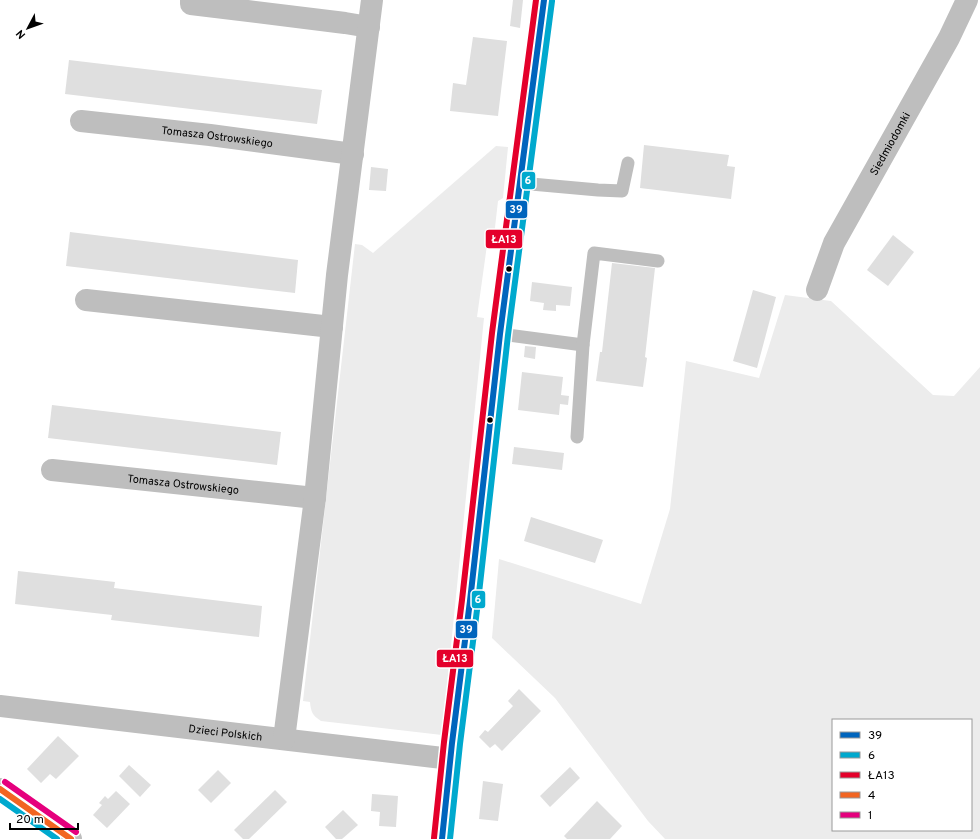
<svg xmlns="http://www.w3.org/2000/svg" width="980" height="839" font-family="Overpass,sans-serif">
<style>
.grass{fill:#ececec;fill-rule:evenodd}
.building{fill:#dfdfdf}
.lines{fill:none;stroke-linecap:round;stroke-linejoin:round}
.service{stroke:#bebebe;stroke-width:13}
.minor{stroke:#bebebe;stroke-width:22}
.tertiary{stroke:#bebebe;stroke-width:22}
.bus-1-casing{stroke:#fff;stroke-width:9}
.bus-2-casing{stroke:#fff;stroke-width:9}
.bus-3-casing{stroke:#fff;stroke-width:9}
.bus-4-casing{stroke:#fff;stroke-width:9}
.bus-5-casing{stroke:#fff;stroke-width:9}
.bus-1{stroke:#0065bd;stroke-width:6}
.bus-2{stroke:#00a9ce;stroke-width:6}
.bus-3{stroke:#e4002b;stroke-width:6}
.bus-4{stroke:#f26522;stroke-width:6}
.bus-5{stroke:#e5007d;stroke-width:6}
.bus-dot{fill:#000;stroke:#fff;stroke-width:1.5}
.labels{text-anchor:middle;stroke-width:3.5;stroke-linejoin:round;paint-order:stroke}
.street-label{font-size:11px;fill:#000;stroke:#fff}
.line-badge{stroke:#fff;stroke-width:1.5}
.badge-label{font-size:11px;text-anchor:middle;font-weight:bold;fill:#fff}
</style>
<rect width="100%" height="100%" fill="#fff"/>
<!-- grass -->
<g class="grass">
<path d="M496 146 508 147 503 198 498 201 493 245H487L477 317 484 318 442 735 321 721C312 715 311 712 310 702L303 701 355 244 362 245 373 253Z"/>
<path d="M785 295 831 301 933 395 954 396 980 367V839H665L648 821 555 698 492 638 499 559 641 604 670 509 686 361 759 378ZM833 720H971V830H833Z"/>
</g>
<!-- building -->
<g class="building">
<path d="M513 0H523L520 28 510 26Z"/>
<path d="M473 37 507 41 498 116 450 111 453 83 466 85Z"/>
<path d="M69 60 322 90 317 124 65 94Z"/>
<path d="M644 145 729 155 727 166 735 167 731 199 640 188Z"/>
<path d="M371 167 388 169 386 191 369 190Z"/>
<path d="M70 232 298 260 295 293 66 266Z"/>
<path d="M893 235 914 252 888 286 867 270Z"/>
<path d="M612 263 655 268 645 357 647 358 643 387 596 381 600 352H602Z"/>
<path d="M532 282 572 287 570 306 556 305V311L543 310 544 303 530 301Z"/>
<path d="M753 290 776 297 757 368 733 361Z"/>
<path d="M525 346 536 347 535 359 524 357Z"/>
<path d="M522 372 563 377 561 395 569 396 568 405 560 404 559 415 518 410Z"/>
<path d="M52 405 281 432 277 465 48 438Z"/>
<path d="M514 447 564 453 562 470 512 464Z"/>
<path d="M531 517 603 540 595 563 524 541Z"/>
<path d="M18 571 115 582 114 588 262 606 259 637 111 620 112 615 15 604Z"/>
<path d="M519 689 541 711 502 751 495 744 490 748 479 737 485 730 488 732 513 706 508 701Z"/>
<path d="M58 736 79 756 56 779 50 774 41 783 27 769Z"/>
<path d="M129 765 151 785 140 797 119 776Z"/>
<path d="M570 767 580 778 550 807 540 796Z"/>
<path d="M218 770 231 783 211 803 198 790Z"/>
<path d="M483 781 503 784 498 821 479 819Z"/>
<path d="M275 790 287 802 249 839H243L234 830Z"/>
<path d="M116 791 130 804 107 828 93 815 102 805 99 803 105 796 108 799Z"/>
<path d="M372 794 398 796 396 827 379 826 380 812 371 811Z"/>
<path d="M597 801 622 826 610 839H567L564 836Z"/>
<path d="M343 810 358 825 342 839H336L325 827Z"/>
</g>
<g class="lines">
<!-- service -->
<g class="service">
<path d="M520 183 598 190 622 191 628 163"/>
<path d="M500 334 583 345"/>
<path d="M577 437 583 345 594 253 658 261"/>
</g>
<!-- minor -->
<g class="minor">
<path d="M191 0V4L345 23 369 27"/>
<path id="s1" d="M81 121 210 135 353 154"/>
<path id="s2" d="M817 290 834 243 949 38 967 0"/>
<path d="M86 300 332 327"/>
<path id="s3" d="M52 470 315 498"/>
<path id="s4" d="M0 706 451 759"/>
<path d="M284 739 315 498 337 275 372 0"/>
</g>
<!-- tertiary -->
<g class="tertiary">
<path d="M0 789 71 839"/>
<path d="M442 839 452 743 470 601 500 334 544 0"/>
</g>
<!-- bus-1 casing -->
<g class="bus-1-casing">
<path id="bus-1" d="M442 839 452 743 470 601 500 334 544 0"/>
</g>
<!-- bus-2 casing -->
<g class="bus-2-casing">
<g id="bus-2">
<path d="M0 799 57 839"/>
<path d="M450 839 460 744 478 602 508 335 552 1"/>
</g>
</g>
<!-- bus-3 casing -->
<g class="bus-3-casing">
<path id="bus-3" d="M434 838 444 742 462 600 492 333 536 0"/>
</g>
<!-- bus-4 casing -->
<g class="bus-4-casing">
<path id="bus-4" d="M0 789 71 839"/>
</g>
<!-- bus-5 casing -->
<g class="bus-5-casing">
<path id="bus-5" d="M5 782 76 832"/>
</g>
<!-- bus-1 -->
<use href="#bus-1" class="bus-1"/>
<!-- bus-2 -->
<use href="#bus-2" class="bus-2"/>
<!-- bus-3 -->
<use href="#bus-3" class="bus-3"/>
<!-- bus-4 -->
<use href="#bus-4" class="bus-4"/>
<!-- bus-5 -->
<use href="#bus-5" class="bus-5"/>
</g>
<!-- markers -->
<g class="bus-dot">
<circle cx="509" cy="269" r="3.5"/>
<circle cx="490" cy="420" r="3.5"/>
</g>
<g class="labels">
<!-- street labels -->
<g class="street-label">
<text dy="4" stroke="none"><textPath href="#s1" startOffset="137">Tomasza Ostrowskiego</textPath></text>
<text dy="4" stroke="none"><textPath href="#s2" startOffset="164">Siedmiodomki</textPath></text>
<text dy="4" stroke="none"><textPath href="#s3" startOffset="132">Tomasza Ostrowskiego</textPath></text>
<text dy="4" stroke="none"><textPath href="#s4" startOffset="227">Dzieci Polskich</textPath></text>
</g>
</g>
<g class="line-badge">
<rect x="521" y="171" width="15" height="19" rx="4" fill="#00a9ce"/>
<rect x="505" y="200" width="23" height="19" rx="4" fill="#0065bd"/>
<rect x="485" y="229" width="38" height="20" rx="4" fill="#e4002b"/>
<rect x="471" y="590" width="15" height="19" rx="4" fill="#00a9ce"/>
<rect x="455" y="620" width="23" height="19" rx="4" fill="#0065bd"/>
<rect x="436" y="649" width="38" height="19" rx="4" fill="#e4002b"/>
</g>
<g class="badge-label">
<text x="528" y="184">6</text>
<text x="516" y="213">39</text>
<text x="504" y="243">ŁA13</text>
<text x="478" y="603">6</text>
<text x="466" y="633">39</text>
<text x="455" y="662">ŁA13</text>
</g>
<!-- legend -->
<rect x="832" y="719" width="140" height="112" fill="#ffffff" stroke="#999999"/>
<rect x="840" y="732" width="20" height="6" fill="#0065bd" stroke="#999999"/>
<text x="868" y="739" font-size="12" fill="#000000">39</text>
<rect x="840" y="752" width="20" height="6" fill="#00a9ce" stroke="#999999"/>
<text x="868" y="759" font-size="12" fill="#000000">6</text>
<rect x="840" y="772" width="20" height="6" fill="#e4002b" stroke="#999999"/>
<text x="868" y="779" font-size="12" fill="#000000">ŁA13</text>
<rect x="840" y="792" width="20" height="6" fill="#f26522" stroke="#999999"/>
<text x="868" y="799" font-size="12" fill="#000000">4</text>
<rect x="840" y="812" width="20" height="6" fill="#e5007d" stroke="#999999"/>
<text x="868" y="819" font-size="12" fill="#000000">1</text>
<!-- north arrow -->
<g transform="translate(28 28) rotate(229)" stroke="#ffffff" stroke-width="3" paint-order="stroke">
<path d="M0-3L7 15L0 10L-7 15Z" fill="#000000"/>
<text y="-6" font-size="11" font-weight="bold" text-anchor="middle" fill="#000000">N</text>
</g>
<!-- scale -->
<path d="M10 823v6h68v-6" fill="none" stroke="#000000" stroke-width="2"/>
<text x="16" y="823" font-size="12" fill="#000000" stroke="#ffffff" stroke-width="3" paint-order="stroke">20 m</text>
</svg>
